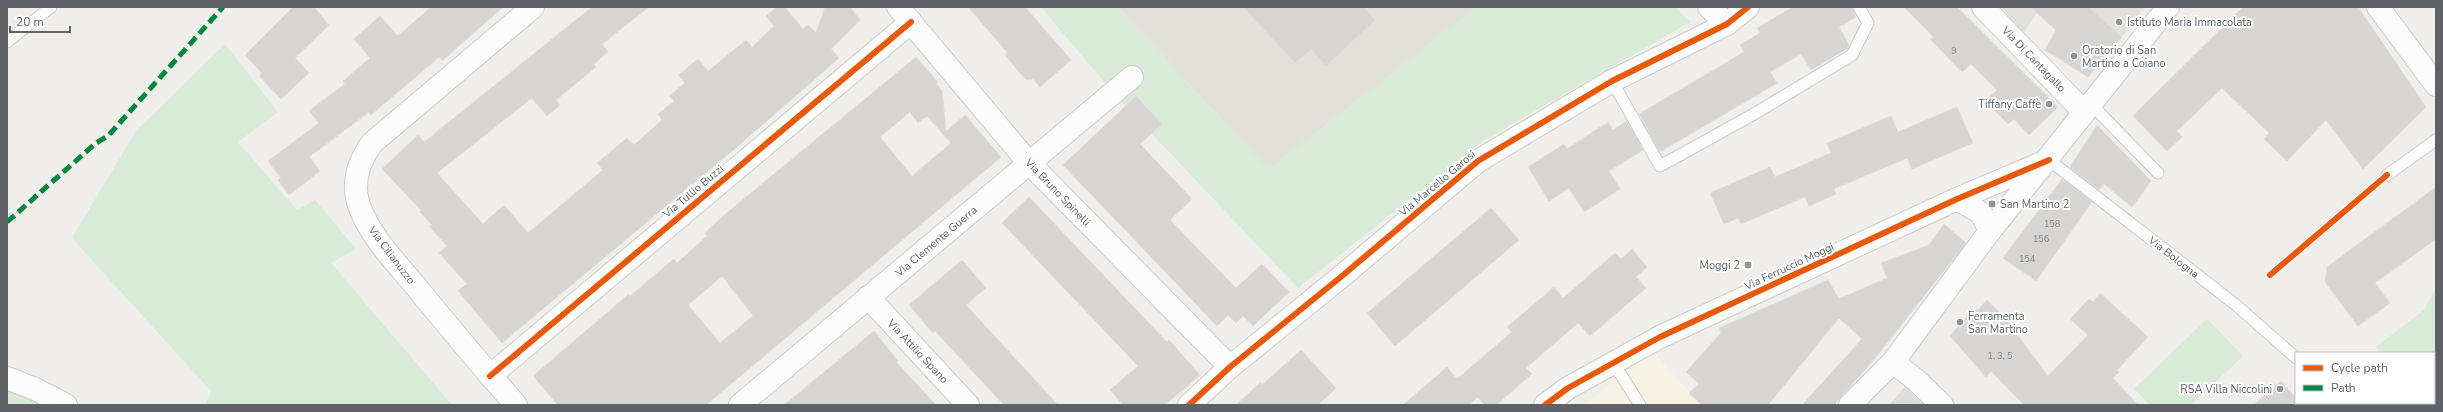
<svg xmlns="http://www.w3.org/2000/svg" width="2443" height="412" font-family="'Nunito Sans',sans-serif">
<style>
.commercial{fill:#f7f3e4}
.industrial{fill:#dfddda}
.education{fill:#e2e0da}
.green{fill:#d8ebd6}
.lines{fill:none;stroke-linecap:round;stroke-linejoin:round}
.stream{stroke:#bfe0f9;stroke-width:6}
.building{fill:#d6d5d3;stroke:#deddd9;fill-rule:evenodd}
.service-casing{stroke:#cbcccc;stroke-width:13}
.pedestrian-casing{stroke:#cbcccc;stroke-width:19}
.minor-casing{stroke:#cbcccc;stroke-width:24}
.tertiary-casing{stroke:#cbcccc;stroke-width:24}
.service{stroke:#fdfcfc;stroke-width:11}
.pedestrian{stroke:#fdfcfc;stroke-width:17}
.minor{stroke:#fdfcfc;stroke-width:22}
.tertiary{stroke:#fdfcfc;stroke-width:22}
.quiet{stroke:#00873e;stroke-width:5;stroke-dasharray:10 5;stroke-linecap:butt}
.cycleway-casing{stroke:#fff;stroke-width:8}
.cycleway{stroke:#e8590c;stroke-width:6}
.poi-dot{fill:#919496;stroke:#fff;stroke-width:1.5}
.labels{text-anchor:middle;stroke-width:4;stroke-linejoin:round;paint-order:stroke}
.number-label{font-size:9px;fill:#7e8184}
.poi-label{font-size:11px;fill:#5f6368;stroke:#fff;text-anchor:start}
.street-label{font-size:11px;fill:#5f6368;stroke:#fff}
</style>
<rect width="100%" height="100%" fill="#efeeea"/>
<!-- commercial -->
<path class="commercial" d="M1652 351 1701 405H1584Z"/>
<!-- industrial -->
<path class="industrial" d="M1905 387 1924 405H1889Z"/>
<!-- education -->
<g class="education">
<path d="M1118 7H1477L1268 170Z"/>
<path d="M2001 7H2144L2122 37 2089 8 2056 30 2037 13 2024 32Z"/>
</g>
<!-- green -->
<g class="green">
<path d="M1041 7H1118L1268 170 1477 7H1676L1690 22 1483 141 1298 288 1118 98Z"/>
<path d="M225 44 278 112 238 142 297 210 315 200 356 249 331 263 452 405H205L211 391 72 238 136 131Z"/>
<path d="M2436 288V398L2434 397V353H2381L2376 347 2424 310Z"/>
<path d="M2207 319 2243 356 2191 405H2150L2134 389Z"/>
<path d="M7 387 47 405H7Z"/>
</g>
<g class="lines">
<!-- stream -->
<path class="stream" d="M2434 372 2436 371"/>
</g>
<!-- building -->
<g class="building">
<path d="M293 7H314L329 25 295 58 309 73 281 99 259 76 262 73 245 55Z"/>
<path d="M431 7H503L442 61 439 57 371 115 369 112 309 157 320 171 289 195 278 180 281 178 268 161 319 123 309 111 345 84 343 81 370 58 354 39 380 16 398 36Z"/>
<path d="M592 7H649L602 44 608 52 594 64 596 67 556 100 560 105 547 116 532 98 437 173 483 224 504 205 528 233 603 170 597 163 627 138 634 145 662 120 658 114 674 101 669 96 685 83 679 75 698 59 708 71 746 40 752 47 774 26 766 16 777 7H785L803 29 808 25 816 33 825 7H850L860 20 831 49 839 58 737 147 502 343 458 291 467 284 439 253 447 246 429 226 432 225 420 212 421 210 382 169 418 135 424 142Z"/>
<path d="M968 7H1025L1071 60 1040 87 1033 79 1026 80 1005 55 1007 52Z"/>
<path d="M1243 7H1363L1375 20 1326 66 1311 49 1295 63Z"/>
<path d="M1793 7H1852L1856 17 1839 27 1849 45 1847 49 1811 70 1801 54 1770 72 1777 83 1660 152 1639 114 1744 52 1740 45 1760 33 1757 28Z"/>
<path d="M1904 7H1957L2058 107 2029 135 2014 119 2008 124 1985 101 1997 90 1971 64 1962 72 1930 39 1934 37Z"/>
<path d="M2030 7H2088L2122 37 2088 77 2045 50 2056 30Z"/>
<path d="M2243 7H2358L2426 107 2363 169 2326 120 2287 161 2264 139 2269 133 2222 88 2177 131 2182 137 2167 151 2133 116Z"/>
<path d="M916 57 938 82 936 83 942 91 946 131 965 115 1001 157 706 405H558L533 376 629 294 630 296 674 259 677 263 707 236 705 233 723 216ZM910 112 918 123 927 116 951 143 912 176 880 137ZM722 276 753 316 720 343 688 305Z"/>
<path d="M1136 96 1162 124 1140 144 1192 199 1170 220 1236 288 1262 264 1289 292 1253 326 1243 316 1236 323 1228 315 1217 326 1063 165Z"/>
<path d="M1957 107 1973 143 1912 169 1907 158 1834 189 1836 194 1809 206 1805 197 1741 224 1738 218 1724 224 1710 193 1770 167 1775 177 1831 153 1827 143 1891 116 1898 132Z"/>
<path d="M1627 121 1643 150 1609 171 1620 189 1584 212 1569 188 1549 201 1528 167 1564 144 1567 149 1608 122 1613 130Z"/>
<path d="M2097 125 2151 181 2132 207 2104 184 2099 190 2070 167Z"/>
<path d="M2062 179 2092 202 2036 281 2003 258Z"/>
<path d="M2436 187V239L2375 283 2390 303 2358 326 2325 282 2327 267Z"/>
<path d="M1029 197 1167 342 1169 340 1200 375 1165 405H1123L1110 390 1138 366 1002 223Z"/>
<path d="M1491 208 1519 240 1395 346 1367 313Z"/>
<path d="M1944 224 1966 243 1876 357 1834 405H1802L1862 339 1839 318 1768 405H1702L1689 393 1699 384 1686 372 1721 333 1719 328 1828 280 1839 299 1887 278 1881 263 1929 245Z"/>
<path d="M1632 249 1647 267 1636 277 1646 288 1590 336 1578 323 1526 368 1532 374 1496 405H1485L1478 397 1469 405H1403L1447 367 1457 379 1512 332 1507 327 1554 287 1563 298 1615 253 1621 259Z"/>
<path d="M962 260 986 288 966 305 1058 405H1004L935 331 933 333 909 305Z"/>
<path d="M2100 293 2148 337 2117 370 2119 372 2113 378 2138 405H2024L1991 371 1986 377 1950 336 1973 309 1978 310 1987 300 2006 319 2048 376 2088 335 2070 319 2089 299 2093 302Z"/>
<path d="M874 331 898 361 896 362 936 405H784Z"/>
<path d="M1301 350 1336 388 1318 405H1236L1260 383 1262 385Z"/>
<path d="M2281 381 2296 398V403L2302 405H2254Z"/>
</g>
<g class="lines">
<!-- service casing -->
<g class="service-casing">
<g id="service">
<path d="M7 42 51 7"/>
<path d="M1612 81 1660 166 1754 114 1852 55 1868 23 1859 7"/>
<path d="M2090 103 2158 173"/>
<path d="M2049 160 2236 305 2296 358"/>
<path d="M2387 175 2436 140"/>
<path d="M1614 364 1640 405"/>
</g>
</g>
<!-- pedestrian casing -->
<g class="pedestrian-casing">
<path id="pedestrian" d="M2339 403 2340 405"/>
</g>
<!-- minor casing -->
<g class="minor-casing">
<g id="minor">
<path d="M898 7 1029 163 1230 367"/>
<path d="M1709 7 1727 24"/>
<path d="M1983 7 2084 112"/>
<path d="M2378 7 2436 85"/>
<path d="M868 297 968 405"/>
<path d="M1893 362 1916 380 1942 405"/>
<path d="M490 376 911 22"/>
<path d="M516 405C481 365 447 325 414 284 395 262 366 231 358 202 352 180 359 161 372 143L533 7"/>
<path d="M740 405 1132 77"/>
<path d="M1189 405 1230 367 1342 276 1478 161 1612 81 1727 24 1748 7"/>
</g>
</g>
<!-- tertiary casing -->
<g class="tertiary-casing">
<g id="tertiary">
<path d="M1957 199 1981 213 1990 231"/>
<path d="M7 378 35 389 66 405"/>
<path d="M1545 405 1568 388 1660 337 1957 199 2049 160"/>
<path d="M1850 405 1893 362 1990 231 2168 7"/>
</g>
</g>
<!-- service -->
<use href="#service" class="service"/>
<!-- pedestrian -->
<use href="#pedestrian" class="pedestrian"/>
<!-- minor -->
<use href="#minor" class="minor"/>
<!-- tertiary -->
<use href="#tertiary" class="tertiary"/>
<!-- quiet -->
<g class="quiet">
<path d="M7 222 96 143 108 136 223 7"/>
<path d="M2339 403 2340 405"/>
</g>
<!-- cycleway casing -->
<g class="cycleway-casing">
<g id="cycleway">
<path d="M2270 275 2387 175"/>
<path d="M490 376 911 22"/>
<path d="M1189 405 1230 367 1342 276 1478 161 1612 81 1727 24 1748 7"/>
<path d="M1545 405 1568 388 1660 337 1957 199 2049 160"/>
</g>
</g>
<!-- cycleway -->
<use href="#cycleway" class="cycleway"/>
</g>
<!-- markers -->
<g class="poi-dot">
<circle cx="2119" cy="22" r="4"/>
<circle cx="2074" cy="56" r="4"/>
<circle cx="2049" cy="104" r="4"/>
<rect x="1988" y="200" width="8" height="8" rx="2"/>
<rect x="1744" y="261" width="8" height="8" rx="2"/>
<circle cx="1960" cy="322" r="4"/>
<circle cx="2280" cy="389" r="4"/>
</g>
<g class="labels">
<!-- number labels -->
<g class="number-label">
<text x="1954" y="54">9</text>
<text x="2052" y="227">158</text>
<text x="2041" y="242">156</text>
<text x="2027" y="262">154</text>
<text x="2000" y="359">1, 3, 5</text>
</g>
<!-- poi labels -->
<g class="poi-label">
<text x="2127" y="26">Istituto Maria Immacolata</text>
<text x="2082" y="54">Oratorio di San<tspan x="2082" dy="13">Martino a Coiano</tspan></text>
<text x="2041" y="108" text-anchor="end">Tiffany Caffè</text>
<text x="2000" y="208">San Martino 2</text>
<text x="1740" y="269" text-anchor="end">Moggi 2</text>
<text x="1968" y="320">Ferramenta<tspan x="1968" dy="13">San Martino</tspan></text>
<text x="2272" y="393" text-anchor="end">RSA Villa Niccolini</text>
</g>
<!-- street labels -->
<g class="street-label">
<text transform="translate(2034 59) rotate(46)" y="4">Via Di Cantagallo</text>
<text transform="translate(1437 183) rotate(-40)" y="4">Via Marcello Garosi</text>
<text transform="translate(693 191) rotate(-40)" y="4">Via Tullio Buzzi</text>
<text transform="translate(1058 192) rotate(46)" y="4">Via Bruno Spinelli</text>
<text transform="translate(936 241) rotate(-40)" y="4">Via Clemente Guerra</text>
<text transform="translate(392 255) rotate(53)" y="4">Via Cilianuzzo</text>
<text transform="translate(2174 257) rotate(38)" y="4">Via Bologna</text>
<text transform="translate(1789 266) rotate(-25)" y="4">Via Ferruccio Moggi</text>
<text transform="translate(918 351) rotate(47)" y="4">Via Attilio Spano</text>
</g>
</g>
<!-- border -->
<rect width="2443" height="412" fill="none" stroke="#5f6368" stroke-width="16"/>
<!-- legend -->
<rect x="2295" y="352" width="140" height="52" fill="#ffffff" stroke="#bfc1c3"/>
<rect x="2303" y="365" width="20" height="6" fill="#e8590c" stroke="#bfc1c3"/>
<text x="2331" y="372" font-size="12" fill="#5f6368">Cycle path</text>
<rect x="2303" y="385" width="20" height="6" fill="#00873e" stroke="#bfc1c3"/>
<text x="2331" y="392" font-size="12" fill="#5f6368">Path</text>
<!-- scale -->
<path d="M10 26v6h60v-6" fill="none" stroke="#5f6368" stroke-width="2"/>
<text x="16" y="26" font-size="12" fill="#5f6368" stroke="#ffffff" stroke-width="3" paint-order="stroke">20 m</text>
</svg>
